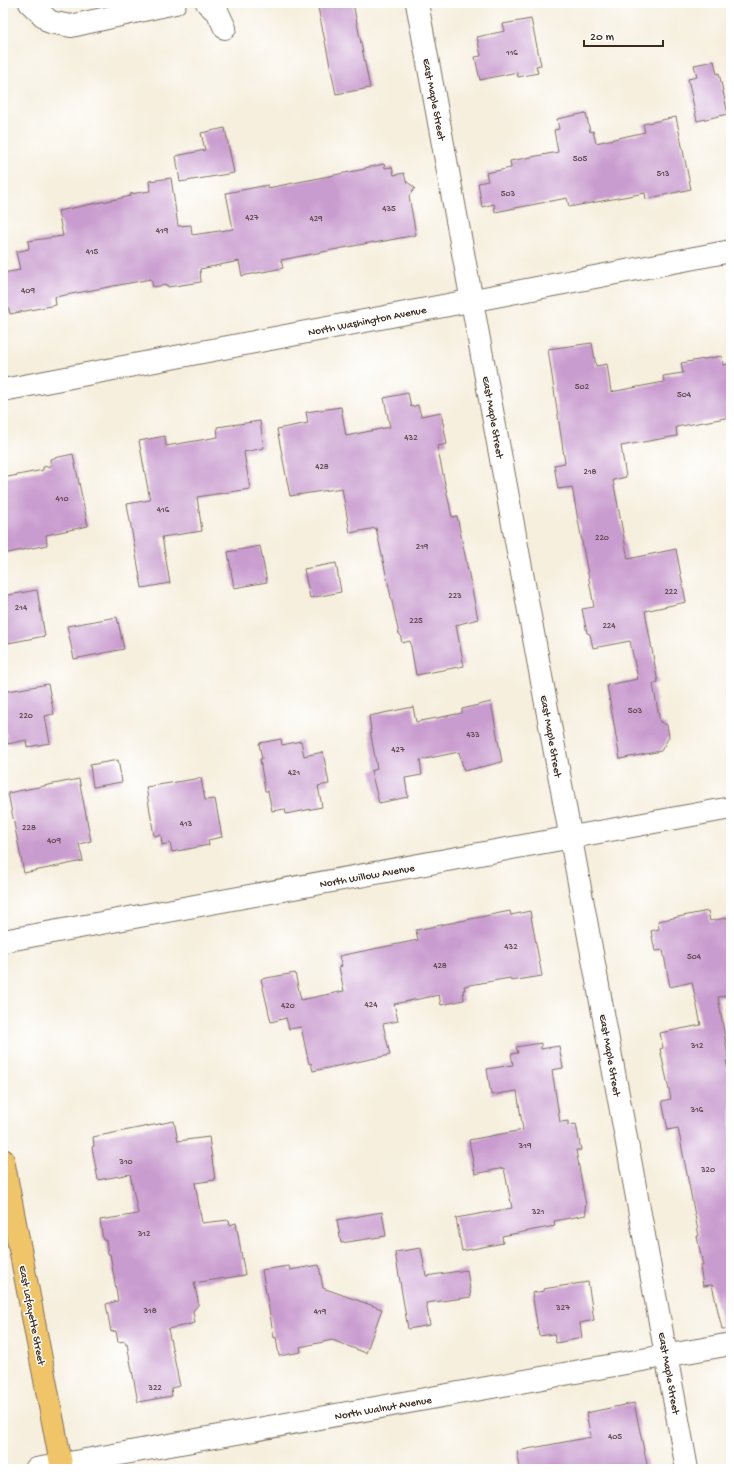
<svg xmlns="http://www.w3.org/2000/svg" width="734" height="1472" font-family="'Gochi Hand',sans-serif">
<style>
.building{fill:#c99ccf}
.lines{fill:none;stroke-linecap:round;stroke-linejoin:round}
.minor-casing{stroke:#7c6f61;stroke-width:24}
.major-casing{stroke:#7c6f61;stroke-width:24}
.minor{stroke:#fff;stroke-width:22}
.major{stroke:#f0c469;stroke-width:22}
.labels{text-anchor:middle;stroke-width:3;stroke-linejoin:round;paint-order:stroke}
.number-label{font-size:9px;fill:#5e464a}
.street-label{font-size:11px;fill:#3b2a1e;stroke:#fff}
</style>
<rect width="100%" height="100%" fill="#fff"/>
<filter id="ink" filterUnits="userSpaceOnUse"><feTurbulence type="fractalNoise" baseFrequency=".025" numOctaves="2"/><feDisplacementMap in="SourceGraphic" scale="8" xChannelSelector="R" yChannelSelector="G"/><feConvolveMatrix kernelMatrix="1 2 1 2 8 2 1 2 1" color-interpolation-filters="sRGB"/></filter>
<filter id="wash" filterUnits="userSpaceOnUse"><feTurbulence type="fractalNoise" baseFrequency=".012" numOctaves="4" result="noise"/><feDisplacementMap in="SourceGraphic" scale="16" xChannelSelector="R" yChannelSelector="G"/><feGaussianBlur stdDeviation="0.9" result="paint"/><feColorMatrix in="noise" values="0 0 0 0 0 0 0 0 0 0 0 0 0 0 0 0 0 1.4 0 .05"/><feComposite in="paint" operator="in"/></filter>
<g filter="url(#wash)">
<rect width="100%" height="100%" fill="#f6efde"/>
<g id="blocks">
<!-- building -->
<g class="building">
<path d="M317 3H353L370 88 336 94Z"/>
<path d="M531 19 541 65 536 66 538 73 518 77 517 72 480 80 475 57 481 56 477 37 505 31 503 24Z"/>
<path d="M714 61 717 74 719 73 728 114 697 121 688 79 697 77 694 65Z"/>
<path d="M586 113 590 132 593 131 596 143 645 132 643 124 676 117 691 189 646 199 645 193 569 207 567 198 495 212 494 204 482 207 478 183 488 181 486 173 511 168 510 161 558 152 554 130 559 129 557 119Z"/>
<path d="M225 128 234 173 180 182 176 156 205 150 201 133Z"/>
<path d="M384 164 385 168 392 167 394 175 404 173 406 181 415 188 409 196 416 235 374 243V242L281 260 283 268 242 276 239 261 200 269 201 282 168 287 167 285 153 287 151 279 55 297 56 305 10 314 8 306H3V273L20 270 16 252 29 249 28 241 63 236 58 211 131 196 130 194 150 191 149 181 171 178 178 226 191 225 192 235 233 229 226 193 268 185V188L365 169V168Z"/>
<path d="M592 343 596 366 607 364 611 392 664 382 663 376 683 373 681 363 722 356 723 365 731 364V417L676 427 677 436 621 446 626 477 613 480 628 559 676 549 686 602 645 611 658 683 653 684 660 722 667 725 669 737 661 751 620 759 607 685 638 679 630 641 593 648 590 634 587 633 582 609 594 607 572 487 558 489 554 465 565 463 548 349Z"/>
<path d="M408 393 411 407 418 405 421 416 441 412 447 444 437 446 452 517 457 516 478 619 456 625 464 666 416 675 410 641 402 643 400 634H399L376 528 350 533 342 488 290 496 277 429 308 423 306 412 341 407 346 436 390 427 384 398Z"/>
<path d="M260 421 264 448 244 452 250 489 197 497 202 531 162 537 170 583 142 588 127 504 150 500 139 441 165 436 166 446 218 437 217 427Z"/>
<path d="M73 454 88 526 46 535 47 545 3 554V478L43 470V467L51 466 50 459Z"/>
<path d="M260 546 267 582 234 588 228 552Z"/>
<path d="M336 563 341 592 310 598 304 569Z"/>
<path d="M37 590 45 636 3 644V596Z"/>
<path d="M117 617 124 649 74 659 67 626Z"/>
<path d="M48 684 54 714 45 716 50 743 27 747 26 740 8 744 3 719V692Z"/>
<path d="M491 702 502 762 464 771 459 752 420 760 422 775 405 778 408 797 379 803 371 771 377 769 370 730H371L369 716 413 707 416 722 462 713V709Z"/>
<path d="M281 739 282 745 301 741 304 756 323 752 329 784 318 786 322 807 286 814 285 809 272 811 268 791H265L260 759H262L259 743Z"/>
<path d="M118 760 122 782 93 787 90 765Z"/>
<path d="M201 778 205 800 215 799 222 837 208 840 209 845 172 852 170 843 162 845 161 835 154 836 146 787Z"/>
<path d="M79 779 91 841 79 844 83 861 24 873 8 793Z"/>
<path d="M510 911 511 915 530 911 542 976 511 981 510 978 464 986 465 990H463L464 1000 441 1005 439 995 394 1004 398 1021 383 1024 390 1055 313 1071 311 1063 309 1064 301 1027 289 1029 286 1018 271 1022 261 979 295 973 301 1000 344 991 339 967 342 966 339 956 418 940 416 930Z"/>
<path d="M708 911 710 921 731 917V995L718 997 729 1061H726L731 1083V1328L722 1329 712 1285 703 1286 700 1266H703L697 1236H699L678 1128 668 1130 662 1101 671 1099 660 1049 663 1048 660 1033 701 1025 692 982 670 987 663 950 655 951 651 931 659 929 658 921Z"/>
<path d="M541 1043V1049L559 1046 563 1068 552 1070 560 1122 568 1121V1125L576 1124 581 1150H576L586 1206H585L586 1215 554 1221 555 1226 502 1236 503 1243 462 1251 456 1218 512 1208 504 1168 475 1174 469 1140 523 1130 517 1091 491 1095 487 1069 513 1065 511 1054 518 1053 516 1047Z"/>
<path d="M174 1121 178 1141 209 1137 215 1180 195 1183 202 1223 229 1220 230 1225 236 1223 245 1275 194 1283 198 1300V1305L193 1311 195 1323 168 1329 180 1386 171 1388 172 1396 138 1402 127 1344 126 1345 125 1341 118 1342 116 1331 111 1332 106 1304 118 1301 110 1254H108L106 1240H103L100 1220 138 1214 130 1174 98 1180 92 1147 94 1146 93 1137Z"/>
<path d="M382 1212 386 1236 341 1243 337 1220Z"/>
<path d="M421 1248 426 1276 467 1270 471 1297 426 1303 430 1325 408 1329 395 1252Z"/>
<path d="M319 1265 323 1288 382 1309 366 1353 332 1340 300 1347 301 1352 279 1356 276 1337 274 1338 262 1270 289 1266 290 1270Z"/>
<path d="M588 1282 594 1320 580 1323 582 1338 556 1343 554 1334 539 1336 532 1293 544 1291 543 1289Z"/>
<path d="M634 1403 648 1469H520L517 1451 591 1437 586 1413Z"/>
</g>
</g>
</g>
<g filter="url(#ink)">
<use href="#blocks" fill-opacity="0" stroke="#7c6f61" stroke-width="1"/>
<g class="lines">
<!-- minor casing -->
<g class="minor-casing">
<g id="minor">
<path d="M30 3 50 22 71 26 175 3"/>
<path d="M207 3 218 13 225 28"/>
<path d="M417 3 687 1469"/>
<path d="M3 390 731 251"/>
<path d="M3 941 731 808"/>
<path d="M36 1469 731 1344"/>
</g>
</g>
<!-- major casing -->
<g class="major-casing">
<path id="major" d="M3 1160 62 1469"/>
</g>
<!-- minor -->
<use href="#minor" class="minor"/>
<!-- major -->
<use href="#major" class="major"/>
</g>
</g>
<g class="labels">
<!-- number labels -->
<g class="number-label">
<text x="512" y="55">116</text>
<text x="580" y="161">505</text>
<text x="663" y="176">513</text>
<text x="508" y="196">503</text>
<text x="389" y="211">435</text>
<text x="252" y="220">427</text>
<text x="316" y="221">429</text>
<text x="162" y="233">419</text>
<text x="92" y="254">415</text>
<text x="28" y="293">409</text>
<text x="582" y="389">502</text>
<text x="684" y="397">504</text>
<text x="411" y="440">432</text>
<text x="322" y="469">428</text>
<text x="590" y="474">218</text>
<text x="62" y="501">410</text>
<text x="163" y="512">416</text>
<text x="602" y="540">220</text>
<text x="422" y="549">219</text>
<text x="671" y="594">222</text>
<text x="455" y="598">223</text>
<text x="21" y="610">214</text>
<text x="416" y="623">225</text>
<text x="609" y="628">224</text>
<text x="635" y="713">503</text>
<text x="26" y="718">220</text>
<text x="473" y="737">433</text>
<text x="398" y="752">427</text>
<text x="294" y="775">421</text>
<text x="186" y="826">413</text>
<text x="29" y="830">228</text>
<text x="54" y="843">409</text>
<text x="511" y="949">432</text>
<text x="694" y="959">504</text>
<text x="440" y="968">428</text>
<text x="371" y="1007">424</text>
<text x="288" y="1008">420</text>
<text x="697" y="1048">312</text>
<text x="697" y="1112">316</text>
<text x="525" y="1148">319</text>
<text x="126" y="1164">310</text>
<text x="708" y="1172">320</text>
<text x="538" y="1214">321</text>
<text x="144" y="1236">312</text>
<text x="563" y="1310">327</text>
<text x="150" y="1313">318</text>
<text x="320" y="1314">419</text>
<text x="155" y="1390">322</text>
<text x="615" y="1439">405</text>
</g>
<!-- street labels -->
<g class="street-label">
<text transform="translate(435 99) rotate(79)" y="4">East Maple Street</text>
<text transform="translate(367 320) rotate(-11)" y="4">North Washington Avenue</text>
<text transform="translate(494 417) rotate(80)" y="4">East Maple Street</text>
<text transform="translate(552 736) rotate(80)" y="4">East Maple Street</text>
<text transform="translate(367 875) rotate(-10)" y="4">North Willow Avenue</text>
<text transform="translate(611 1055) rotate(80)" y="4">East Maple Street</text>
<text transform="translate(33 1315) rotate(79)" y="4">East Lafayette Street</text>
<text transform="translate(670 1373) rotate(80)" y="4">East Maple Street</text>
<text transform="translate(383 1407) rotate(-10)" y="4">North Walnut Avenue</text>
</g>
</g>
<!-- margin -->
<rect width="734" height="1472" fill="none" stroke="#fff" stroke-width="16"/>
<!-- scale -->
<path d="M584 40v6h79v-6" fill="none" stroke="#3b2a1e" stroke-width="2"/>
<text x="590" y="40" font-size="12" fill="#3b2a1e" stroke="#ffffff" stroke-width="3" paint-order="stroke">20 m</text>
</svg>
